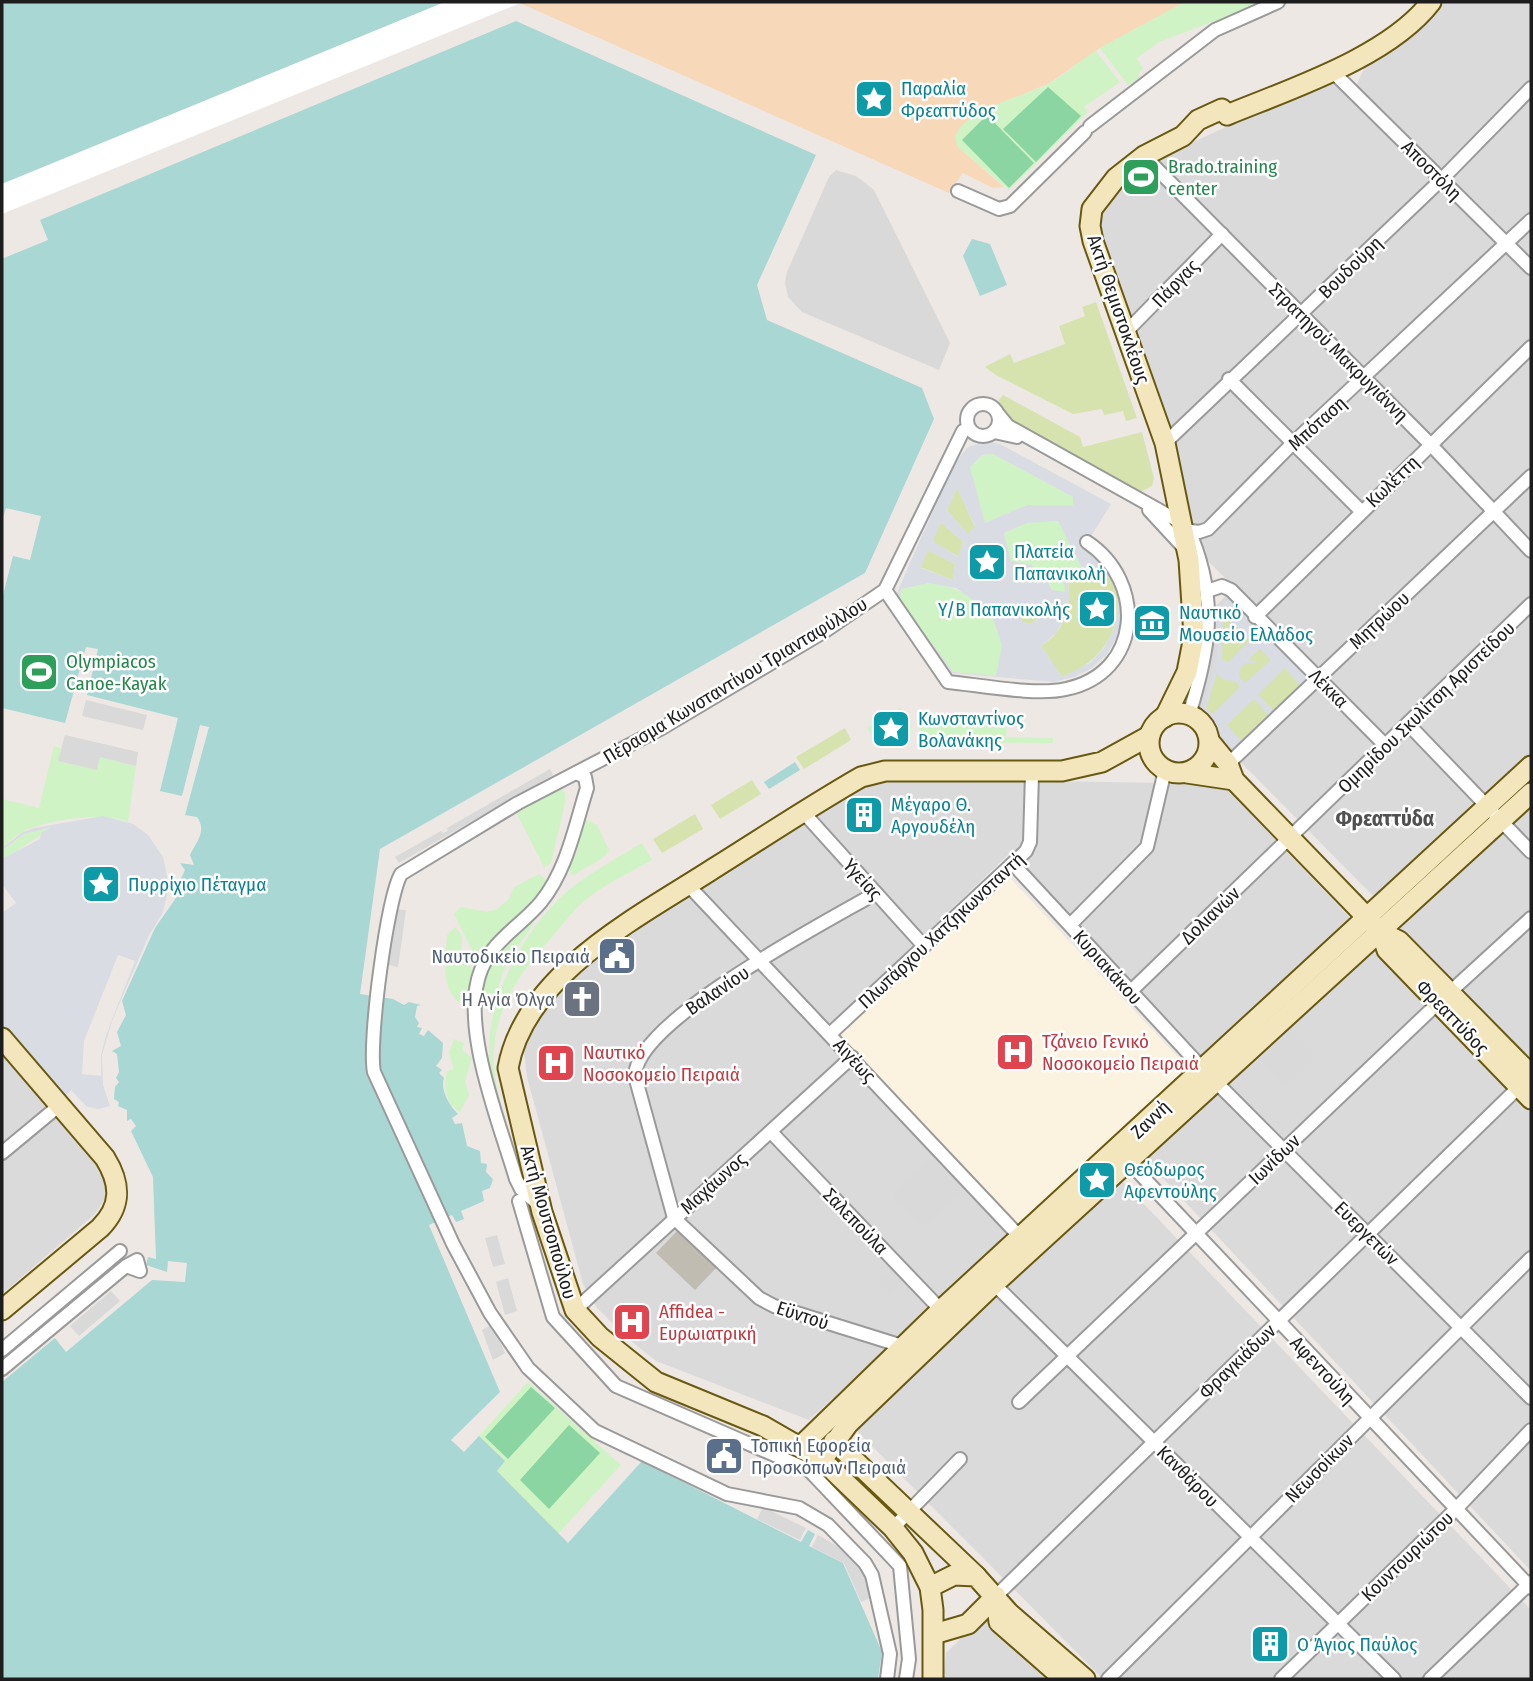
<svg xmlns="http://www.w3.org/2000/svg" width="1533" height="1681" font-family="'Fira Sans Condensed',sans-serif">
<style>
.residential{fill:#dbdadb}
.education{fill:#fbf3df}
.construction{fill:#c1bcb1}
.grass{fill:#d7e3af}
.sand{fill:#f7d8b8}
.park{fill:#cff3c5}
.pitch{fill:#8ad5a2}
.parking{fill:#d9d9d9}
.plaza{fill:#d9dce3;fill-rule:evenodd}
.water{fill:#a9d7d4}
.pier{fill:#fff}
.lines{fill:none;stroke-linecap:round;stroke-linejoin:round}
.street-casing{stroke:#9a9a9a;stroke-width:16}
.secondary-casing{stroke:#695910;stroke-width:23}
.street{stroke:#fff;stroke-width:12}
.secondary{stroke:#f3e6bd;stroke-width:19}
.labels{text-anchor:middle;stroke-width:5;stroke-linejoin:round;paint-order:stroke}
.culture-label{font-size:19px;fill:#0d838f;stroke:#fff;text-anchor:start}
.leisure-label{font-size:19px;fill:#27864d;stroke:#fff;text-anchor:start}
.street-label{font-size:19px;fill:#1d1d1d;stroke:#fff}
.service-label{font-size:19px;fill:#4e5e75;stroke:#fff;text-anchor:end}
.worship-label{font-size:19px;fill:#5b616d;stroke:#fff;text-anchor:end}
.health-label{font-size:19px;fill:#be3a42;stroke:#fff;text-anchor:start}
.neighbourhood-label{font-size:21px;font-weight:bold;fill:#505050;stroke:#fff}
</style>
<rect width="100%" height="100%" fill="#ede8e4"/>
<!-- residential -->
<g class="residential">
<path d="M1444 2H1531V263L1355 88 1367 62 1415 34Z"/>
<path d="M1332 79 1531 275V754L1376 899 1192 713 1212 658 1214 608 1234 587 1192 545 1163 424 1168 422 1093 215 1136 168Z"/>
<path d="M877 778 1222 784 1353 921 1205 1059 1010 853 822 1033 1011 1235 809 1420 656 1361 626 1337 597 1308 583 1284 527 1077 524 1052 532 1030 554 998 615 937Z"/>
<path d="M1531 798V1062L1396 924Z"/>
<path d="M1374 943 1531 1113V1571L1145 1159Z"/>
<path d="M2 1055 99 1167 106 1187 104 1200 95 1214 2 1294Z"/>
<path d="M1121 1180 1531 1610V1679H1103L853 1427 996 1291Z"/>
<path d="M990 1610 1060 1679H943L946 1653Z"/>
</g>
<!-- education -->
<path class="education" d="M1009 877 1190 1070 1018 1225 840 1034Z"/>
<!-- construction -->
<path class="construction" d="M679 1229 718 1266 695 1290 656 1253Z"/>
<!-- grass -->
<g class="grass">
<path d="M1096 302 1137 418 1126 421 1123 411 1104 415 1102 409 1073 414 996 375 985 367 1010 354 1014 363 1065 344 1059 326 1085 316 1082 307Z"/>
<path d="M1003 395 1080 437 1083 447 1142 432 1154 478 1152 486 1140 492 1009 423 998 401Z"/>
<path d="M957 487 975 527 968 535 947 510Z"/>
<path d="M941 522 963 542 959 557 932 541Z"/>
<path d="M928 550 955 564 953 580 920 567Z"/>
<path d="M1100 573 1112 576C1130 620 1105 662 1062 677L1041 646C1064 632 1071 609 1068 583Z"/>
<circle cx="1028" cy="614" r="10"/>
<path d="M1223 614 1249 640 1229 662 1222 660Z"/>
<path d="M1260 649 1271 661 1245 683 1239 677V671L1246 663H1256L1247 660Z"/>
<path d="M1285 668 1302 687 1276 713 1258 695Z"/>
<path d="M1217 673 1223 680 1235 681 1240 687 1213 714 1206 708Z"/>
<path d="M1254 699 1271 718 1245 744 1227 725Z"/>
<path d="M845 728 851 740 804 769 796 757Z"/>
<path d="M752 780 761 794 720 819 711 805Z"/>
<path d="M695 814 703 829 662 853 653 839Z"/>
</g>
<!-- sand -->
<path class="sand" d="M523 2H1185L1100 48 1048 84 976 113 958 147 1004 187 993 188 963 173 949 193 522 4Z"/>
<!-- park -->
<g class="park">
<path d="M1185 2H1265L1159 42 1137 58 1143 69 1138 74 1141 78 1128 85 1100 48Z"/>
<path d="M1096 51 1120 82 1084 107 1088 112 1009 190 958 147C940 116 1028 95 1047 85 1063 76 1079 61 1096 51Z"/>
<path d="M993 454 1073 497V505H1027L985 523 970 467 982 455Z"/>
<path d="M1059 521 1084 573 1064 580 1066 593 1052 590 1049 583 1011 561 1004 533 1027 523Z"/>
<path d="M929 583C961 586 998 606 1002 643 1003 653 999 665 996 676L953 672 900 600 901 589Z"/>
<path d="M900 708 911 726 910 742 876 741 867 728Z"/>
<path d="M920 721 1007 728 1006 737 1053 738V743L919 742Z"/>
<path d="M54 746 61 748 59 761 96 770 100 757 136 766 128 822C102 811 49 820 24 831 16 835 9 842 2 848V799L39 808Z"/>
<path d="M560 787 565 793V803L551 863 544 867 516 812 518 809Z"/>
<path d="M586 820 597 825 609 850C603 862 585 866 575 875L571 874 569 866 577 853 581 823Z"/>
<path d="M55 826 2 860V850L24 834Z"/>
<path d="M642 843 652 860C629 873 603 885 583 902 571 913 561 927 551 938 507 987 481 1032 500 1099H497C494 1084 489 1068 489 1051 489 993 525 928 569 890 591 872 617 858 642 843Z"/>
<path d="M539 874 546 880C544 920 523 935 505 967 498 980 501 997 487 1006L480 999 479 964 454 914 461 907 487 912 497 909 508 900 514 887Z"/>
<path d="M455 927 462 936 461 954 473 970 467 998 458 1002C440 984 446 959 447 935Z"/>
<path d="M454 1039 464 1043 462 1050 472 1058 465 1081 469 1095 460 1112C445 1103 443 1085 447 1071L454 1069 449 1053Z"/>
<path d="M528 1382 621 1465 558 1534 497 1471 505 1461 479 1436Z"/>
</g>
<!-- pitch -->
<g class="pitch">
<path d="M1048 87 1081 116 1036 162 1003 129Z"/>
<path d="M987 115 1034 163 1009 188 962 140Z"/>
<path d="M531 1387 555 1408 508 1459 485 1437Z"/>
<path d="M569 1425 600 1453 549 1509 520 1480Z"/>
</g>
<!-- parking -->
<g class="parking">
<path d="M836 170 856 176 874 190 950 343 939 370 802 312 788 297 785 283 787 272 829 177Z"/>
<path d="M86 700 147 715 143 730 82 716Z"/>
<path d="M65 735 138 752 136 766 100 757 97 770 58 761Z"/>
<path d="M550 769 553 775 399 863 395 857 441 831 443 833 448 831 447 828Z"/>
<path d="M396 909 406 910 398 967 388 965Z"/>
<path d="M1290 1031 1315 1056 1285 1084 1261 1059Z"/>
<path d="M934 1157 963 1189 922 1226 893 1195Z"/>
<path d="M497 1235 505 1264 493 1267 485 1238Z"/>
<path d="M894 1267 905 1278 889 1293 878 1282Z"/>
<path d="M508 1278 517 1311 505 1315 496 1282Z"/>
<path d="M111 1291 120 1301 79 1336 70 1326Z"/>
<path d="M492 1324 505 1353 493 1360 482 1330Z"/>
<path d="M763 1507 806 1528 800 1540 757 1519Z"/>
<path d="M818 1535 858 1558 875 1596 861 1602 844 1563 812 1547Z"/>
</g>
<!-- plaza -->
<g class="plaza">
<path d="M988 441 1000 444 1111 504 1086 544 1108 563 1118 581 1123 600 1122 619 1117 638 1106 655 1092 668 1074 677 1054 682 952 673 896 595 953 465 968 447ZM993 454 1073 497V505H1027L985 523 970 467 982 455ZM957 488 975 526 968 534 947 510ZM1058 521 1084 572 1064 580 1065 592 1052 590 1045 576 1032 565 1011 561 1004 533 1027 523ZM941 522 963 542 958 557 933 541ZM928 550 955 564 953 580 921 568ZM1100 573 1112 576 1117 588 1118 609 1114 629 1104 648 1090 663 1062 677 1041 646 1056 633 1064 620 1069 603 1068 583ZM929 583 956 588 986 609 994 621 1002 645 996 676 953 672 900 600 901 589ZM1030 604 1038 612 1037 620 1029 624 1022 621 1018 614 1022 606Z"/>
<path d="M1229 598 1255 623 1319 672 1237 753 1204 720 1201 713 1217 660 1218 610ZM1223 614 1250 640 1229 662 1222 660ZM1260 649 1271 660 1245 683 1239 677V671L1245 663H1255L1257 661 1248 660ZM1285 668 1302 687 1276 713 1258 694ZM1217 673 1223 679 1235 681 1240 687 1213 714 1206 708ZM1254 699 1271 718 1244 744 1227 725Z"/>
<path d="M103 816 133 824 148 835 163 857 169 887 163 912 148 937 112 1021 102 1055 103 1085 110 1106 99 1109 87 1107 71 1090 65 1098 2 1025V913L16 903 2 884V859L40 839 41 833 52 827 24 834 2 850V848L23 832 35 828ZM96 866 112 869 119 880 116 893 107 900H94L84 889V878ZM118 955 135 961 106 1035 101 1055V1076L82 1074 84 1041Z"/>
</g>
<!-- water -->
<g class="water">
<path d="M2 2H445L2 184Z"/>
<path d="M516 21 816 155 757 285 767 320 922 388 934 419 865 573 380 849 360 994 393 999 404 1005 409 1002 421 1005 417 1006 415 1017 419 1023 417 1027 422 1028 419 1034 424 1036 428 1030 443 1043 442 1058 436 1066 442 1070 439 1073 444 1078C440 1090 449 1105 458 1114L452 1118 455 1124 462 1123 467 1146 480 1151 481 1163 487 1164 486 1172 493 1179 490 1188 482 1191 484 1201 461 1211 464 1219 456 1222 452 1215 429 1225 500 1392 451 1440 464 1452 479 1436 505 1461 497 1471 568 1543 642 1461 801 1542 808 1530 815 1534 809 1546 843 1563 882 1652 878 1679H2V1382L55 1338 66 1352 152 1280 185 1282 187 1263 168 1261 167 1272 146 1265 148 1257 156 1259 153 1177 131 1131 136 1126 131 1119 127 1121V1110L118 1106 119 1102 114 1099 115 1087 119 1082 116 1078 119 1072 117 1054 112 1051 121 1046 117 1032 126 1015 122 1001 155 928 178 895V885L185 870 180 863 194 865 190 855C197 841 207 831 197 817L185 815 209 727 200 725 182 796 160 791 178 718 87 695 98 649 86 647 65 723 2 708V599L13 556 30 560 41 516 6 508 2 521V255L4 258 48 240 40 220Z"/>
<path d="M972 239 990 244 1007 285 980 296 963 256Z"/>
<path d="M795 762 800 770 769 789 764 782Z"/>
</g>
<!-- pier -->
<path class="pier" d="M445 2H523L2 214V184Z"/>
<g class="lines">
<!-- street casing -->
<g class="street-casing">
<g id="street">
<path d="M1333 72 1531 268"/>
<path d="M1090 126 1215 30 1278 2"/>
<path d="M1144 156 1430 444 1531 551"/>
<path d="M958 191 999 209 1010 206 1085 132"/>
<path d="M1127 331 1222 234"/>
<path d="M1229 379 1361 511"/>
<circle cx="983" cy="420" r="16"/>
<path d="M999 415 1008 426 1182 523"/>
<path d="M994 432 1017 437"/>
<path d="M1165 443 1442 179 1531 88"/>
<path d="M1149 510 1184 548"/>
<path d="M1183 530 1199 532 1208 529 1293 443 1531 220"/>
<path d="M885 590 948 682C980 685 1037 696 1066 689 1142 673 1147 582 1087 542"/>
<path d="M1207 591 1222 586 1231 590 1386 746"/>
<path d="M1255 617 1531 347"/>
<path d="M1189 715C1209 650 1218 603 1192 538"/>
<path d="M1408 724 1531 852"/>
<path d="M1228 764 1531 476"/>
<path d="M804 813 923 945"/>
<path d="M1014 865 1202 1068 1531 1398"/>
<path d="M688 885 1020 1237"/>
<path d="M876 893C828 921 635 1021 635 1076L674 1218 759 1298 774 1306 902 1346 907 1351"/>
<path d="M1070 925 1147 847 1165 770"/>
<path d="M1130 992 1531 604"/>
<path d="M830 1034 1026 851 1030 842 1032 774"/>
<path d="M771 1132 941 1310"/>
<path d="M2 1153 61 1104"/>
<path d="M1125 1158 1531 1588"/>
<path d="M519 1201 553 1317 616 1386 809 1470 900 1566 909 1659 906 1679"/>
<path d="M539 1205 521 1189 516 1179C500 1124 459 1025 481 970 493 940 522 925 541 902 567 870 575 826 587 788L585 777 576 773"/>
<path d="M990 1280 1394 1679"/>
<path d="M575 1310 852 1057"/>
<path d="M2 1350 120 1251"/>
<path d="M2 1369 126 1266 137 1260 140 1271 126 1266"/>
<path d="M1019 1402 1438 1003 1531 918"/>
<path d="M893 1528 960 1459"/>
<path d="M996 1596 1524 1082"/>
<path d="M887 1679 890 1654 872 1575 865 1563 828 1525 799 1508 727 1494 595 1431 528 1368 490 1313 453 1244 374 1072C368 1043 387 899 401 874L518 803 662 728 825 631 885 590 963 431"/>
<path d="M1108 1679 1531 1258"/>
<path d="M1281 1679 1456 1509 1531 1430"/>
<path d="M1430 1679 1531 1582"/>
</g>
</g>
<!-- secondary casing -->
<g class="secondary-casing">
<g id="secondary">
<circle cx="1179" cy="743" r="30"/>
<path d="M1165 717 1187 672 1194 636 1189 560 1165 443 1093 241 1090 226 1092 209 1116 178 1144 156 1183 136 1198 120 1222 109 1227 115C1290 89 1389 57 1431 2"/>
<path d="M1210 742 1228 764 1234 780 1381 932 1399 941 1531 1075"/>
<path d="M1187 773 1234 780"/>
<path d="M1381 932 1387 950 1531 1099"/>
<path d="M2 1038 105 1158C121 1184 122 1206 100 1228L2 1310"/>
<path d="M834 1441 976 1576"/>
<path d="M801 1446 941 1310 1531 766"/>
<path d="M822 1460 848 1424 994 1284 1531 793"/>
<path d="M930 1587 954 1575 976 1576 1009 1613 1085 1679"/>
<path d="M996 1597 999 1622 1064 1679"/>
<path d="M934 1634 968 1624 996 1596"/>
<path d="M933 1679V1610L930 1587 913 1553 893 1528 822 1460 763 1426 656 1382 600 1337 575 1310 542 1212 508 1068C525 973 642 915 716 867 764 837 812 805 861 777L885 771H1062L1102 762 1149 736"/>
</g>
</g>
<!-- street -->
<use href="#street" class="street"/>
<!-- secondary -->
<use href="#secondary" class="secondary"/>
</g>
<!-- icons -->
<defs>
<g id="sight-square" transform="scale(2.0125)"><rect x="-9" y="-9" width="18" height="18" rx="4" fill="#0f9aa8" stroke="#fff"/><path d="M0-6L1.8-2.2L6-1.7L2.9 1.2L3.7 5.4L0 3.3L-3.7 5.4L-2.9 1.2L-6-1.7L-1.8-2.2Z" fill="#fff"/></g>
<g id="stadium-square" transform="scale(2.0125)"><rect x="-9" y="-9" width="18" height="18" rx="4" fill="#2e9e5b" stroke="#fff"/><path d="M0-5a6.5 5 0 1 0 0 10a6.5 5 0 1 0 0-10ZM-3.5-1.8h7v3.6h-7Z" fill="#fff"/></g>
<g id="museum-square" transform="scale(2.0125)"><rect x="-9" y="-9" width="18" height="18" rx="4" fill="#0f9aa8" stroke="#fff"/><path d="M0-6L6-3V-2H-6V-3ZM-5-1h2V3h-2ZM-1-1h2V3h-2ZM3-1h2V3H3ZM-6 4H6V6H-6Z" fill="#fff"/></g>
<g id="building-square" transform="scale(2.0125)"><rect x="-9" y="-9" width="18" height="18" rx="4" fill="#0f9aa8" stroke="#fff"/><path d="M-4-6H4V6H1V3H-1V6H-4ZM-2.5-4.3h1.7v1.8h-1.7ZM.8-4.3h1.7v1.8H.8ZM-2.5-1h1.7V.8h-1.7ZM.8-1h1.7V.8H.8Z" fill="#fff"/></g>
<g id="civic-square" transform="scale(2.0125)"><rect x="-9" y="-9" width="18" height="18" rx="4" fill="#5c6f8a" stroke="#fff"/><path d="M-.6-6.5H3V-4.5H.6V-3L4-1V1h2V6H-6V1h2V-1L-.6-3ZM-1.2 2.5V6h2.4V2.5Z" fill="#fff"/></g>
<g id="church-square" transform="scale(2.0125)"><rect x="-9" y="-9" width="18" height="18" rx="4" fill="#6b7280" stroke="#fff"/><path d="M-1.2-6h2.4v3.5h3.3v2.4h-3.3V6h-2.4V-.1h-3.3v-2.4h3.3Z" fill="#fff"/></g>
<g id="hospital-square" transform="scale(2.0125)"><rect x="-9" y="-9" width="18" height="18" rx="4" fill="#e0444e" stroke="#fff"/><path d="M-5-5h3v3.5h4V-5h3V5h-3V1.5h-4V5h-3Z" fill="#fff"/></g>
</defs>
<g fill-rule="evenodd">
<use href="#sight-square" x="874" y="99"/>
<use href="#stadium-square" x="1141" y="177"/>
<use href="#sight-square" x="987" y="562"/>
<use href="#sight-square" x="1097" y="609"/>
<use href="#museum-square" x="1152" y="623"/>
<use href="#stadium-square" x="39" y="672"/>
<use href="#sight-square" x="891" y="729"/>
<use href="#building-square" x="864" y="815"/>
<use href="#sight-square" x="101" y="884"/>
<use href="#civic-square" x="617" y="956"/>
<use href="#church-square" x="582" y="999"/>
<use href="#hospital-square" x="1015" y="1052"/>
<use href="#hospital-square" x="556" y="1063"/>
<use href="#sight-square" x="1097" y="1180"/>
<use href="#hospital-square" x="632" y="1322"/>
<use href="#civic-square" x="724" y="1456"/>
<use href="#building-square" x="1270" y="1644"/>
</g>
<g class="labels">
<!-- culture labels -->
<g class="culture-label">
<text x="901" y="95">Παραλία<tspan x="901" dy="22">Φρεαττύδος</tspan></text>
<text x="1014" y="558">Πλατεία<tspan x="1014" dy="22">Παπανικολή</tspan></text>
<text x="1070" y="616" text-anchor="end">Υ/Β Παπανικολής</text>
<text x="1179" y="619">Ναυτικό<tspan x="1179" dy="22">Μουσείο Ελλάδος</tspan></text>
<text x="918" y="725">Κωνσταντίνος<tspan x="918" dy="22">Βολανάκης</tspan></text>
<text x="891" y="811">Μέγαρο Θ.<tspan x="891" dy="22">Αργουδέλη</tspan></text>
<text x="128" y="891">Πυρρίχιο Πέταγμα</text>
<text x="1124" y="1176">Θεόδωρος<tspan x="1124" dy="22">Αφεντούλης</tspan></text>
<text x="1297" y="1651">Ο Άγιος Παύλος</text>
</g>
<!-- leisure labels -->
<g class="leisure-label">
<text x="1168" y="173">Brado.training<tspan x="1168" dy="22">center</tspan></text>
<text x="66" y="668">Olympiacos<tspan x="66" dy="22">Canoe-Kayak</tspan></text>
</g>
<!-- street labels -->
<g class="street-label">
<text transform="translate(1432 170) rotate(45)" y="7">Αποστόλη</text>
<text transform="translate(1350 267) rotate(-44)" y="7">Βουδούρη</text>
<text transform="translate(1175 283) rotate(-46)" y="7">Πάργας</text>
<text transform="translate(1119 309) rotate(71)" y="7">Ακτή Θεμιστοκλέους</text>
<text transform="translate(1339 352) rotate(45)" y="7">Στρατηγού Μακρυγιάννη</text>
<text transform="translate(1317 423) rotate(-42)" y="7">Μπόταση</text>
<text transform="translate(1392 481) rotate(-44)" y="7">Κωλέττη</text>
<text transform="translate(1379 620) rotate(-43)" y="7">Μητρώου</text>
<text transform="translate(735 680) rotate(-31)" y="7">Πέρασμα Κωνσταντίνου Τριανταφύλλου</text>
<text transform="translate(1329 688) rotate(45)" y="7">Λέκκα</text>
<text transform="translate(1426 707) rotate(-44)" y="7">Ομηρίδου Σκυλίτση Αριστείδου</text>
<text transform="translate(863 879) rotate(48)" y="7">Υγείας</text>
<text transform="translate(1210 915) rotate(-44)" y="7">Δολιανών</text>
<text transform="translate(941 930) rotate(-43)" y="7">Πλωτάρχου Χατζηκωνσταντή</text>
<text transform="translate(1108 967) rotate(48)" y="7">Κυριακάκου</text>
<text transform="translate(717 990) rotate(-34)" y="7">Βαλανίου</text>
<text transform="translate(1453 1017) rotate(46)" y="7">Φρεαττύδος</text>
<text transform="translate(855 1060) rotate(47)" y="7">Αιγέως</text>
<text transform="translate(1150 1119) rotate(-44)" y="7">Ζαννή</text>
<text transform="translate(1274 1159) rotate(-44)" y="7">Ιωνίδων</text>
<text transform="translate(713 1183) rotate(-42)" y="7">Μαχάωνος</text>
<text transform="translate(856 1221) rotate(46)" y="7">Σαλεπούλα</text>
<text transform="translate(549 1222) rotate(74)" y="7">Ακτή Μουτσοπούλου</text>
<text transform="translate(1367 1233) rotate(45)" y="7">Ευεργετών</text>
<text transform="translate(803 1315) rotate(18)" y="7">Εϋντού</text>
<text transform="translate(1237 1361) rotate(-44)" y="7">Φραγκιάδων</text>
<text transform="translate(1323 1370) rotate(47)" y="7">Αφεντούλη</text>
<text transform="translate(1319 1468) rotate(-45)" y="7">Νεωσοίκων</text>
<text transform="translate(1188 1476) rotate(45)" y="7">Κανθάρου</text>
<text transform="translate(1407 1556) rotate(-44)" y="7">Κουντουριώτου</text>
</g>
<!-- service labels -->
<g class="service-label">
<text x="590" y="963">Ναυτοδικείο Πειραιά</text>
<text x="751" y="1452" text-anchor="start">Τοπική Εφορεία<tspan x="751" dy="22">Προσκόπων Πειραιά</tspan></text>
</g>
<!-- worship labels -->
<g class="worship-label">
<text x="555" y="1006">Η Αγία Όλγα</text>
</g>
<!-- health labels -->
<g class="health-label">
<text x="1042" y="1048">Τζάνειο Γενικό<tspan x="1042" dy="22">Νοσοκομείο Πειραιά</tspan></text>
<text x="583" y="1059">Ναυτικό<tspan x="583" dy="22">Νοσοκομείο Πειραιά</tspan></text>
<text x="659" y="1318">Affidea -<tspan x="659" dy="22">Ευρωιατρική</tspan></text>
</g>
<!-- neighbourhood labels -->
<g class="neighbourhood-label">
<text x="1385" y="826">Φρεαττύδα</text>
</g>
</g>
<!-- border -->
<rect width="1533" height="1681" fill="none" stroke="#1d1d1d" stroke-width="7"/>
</svg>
